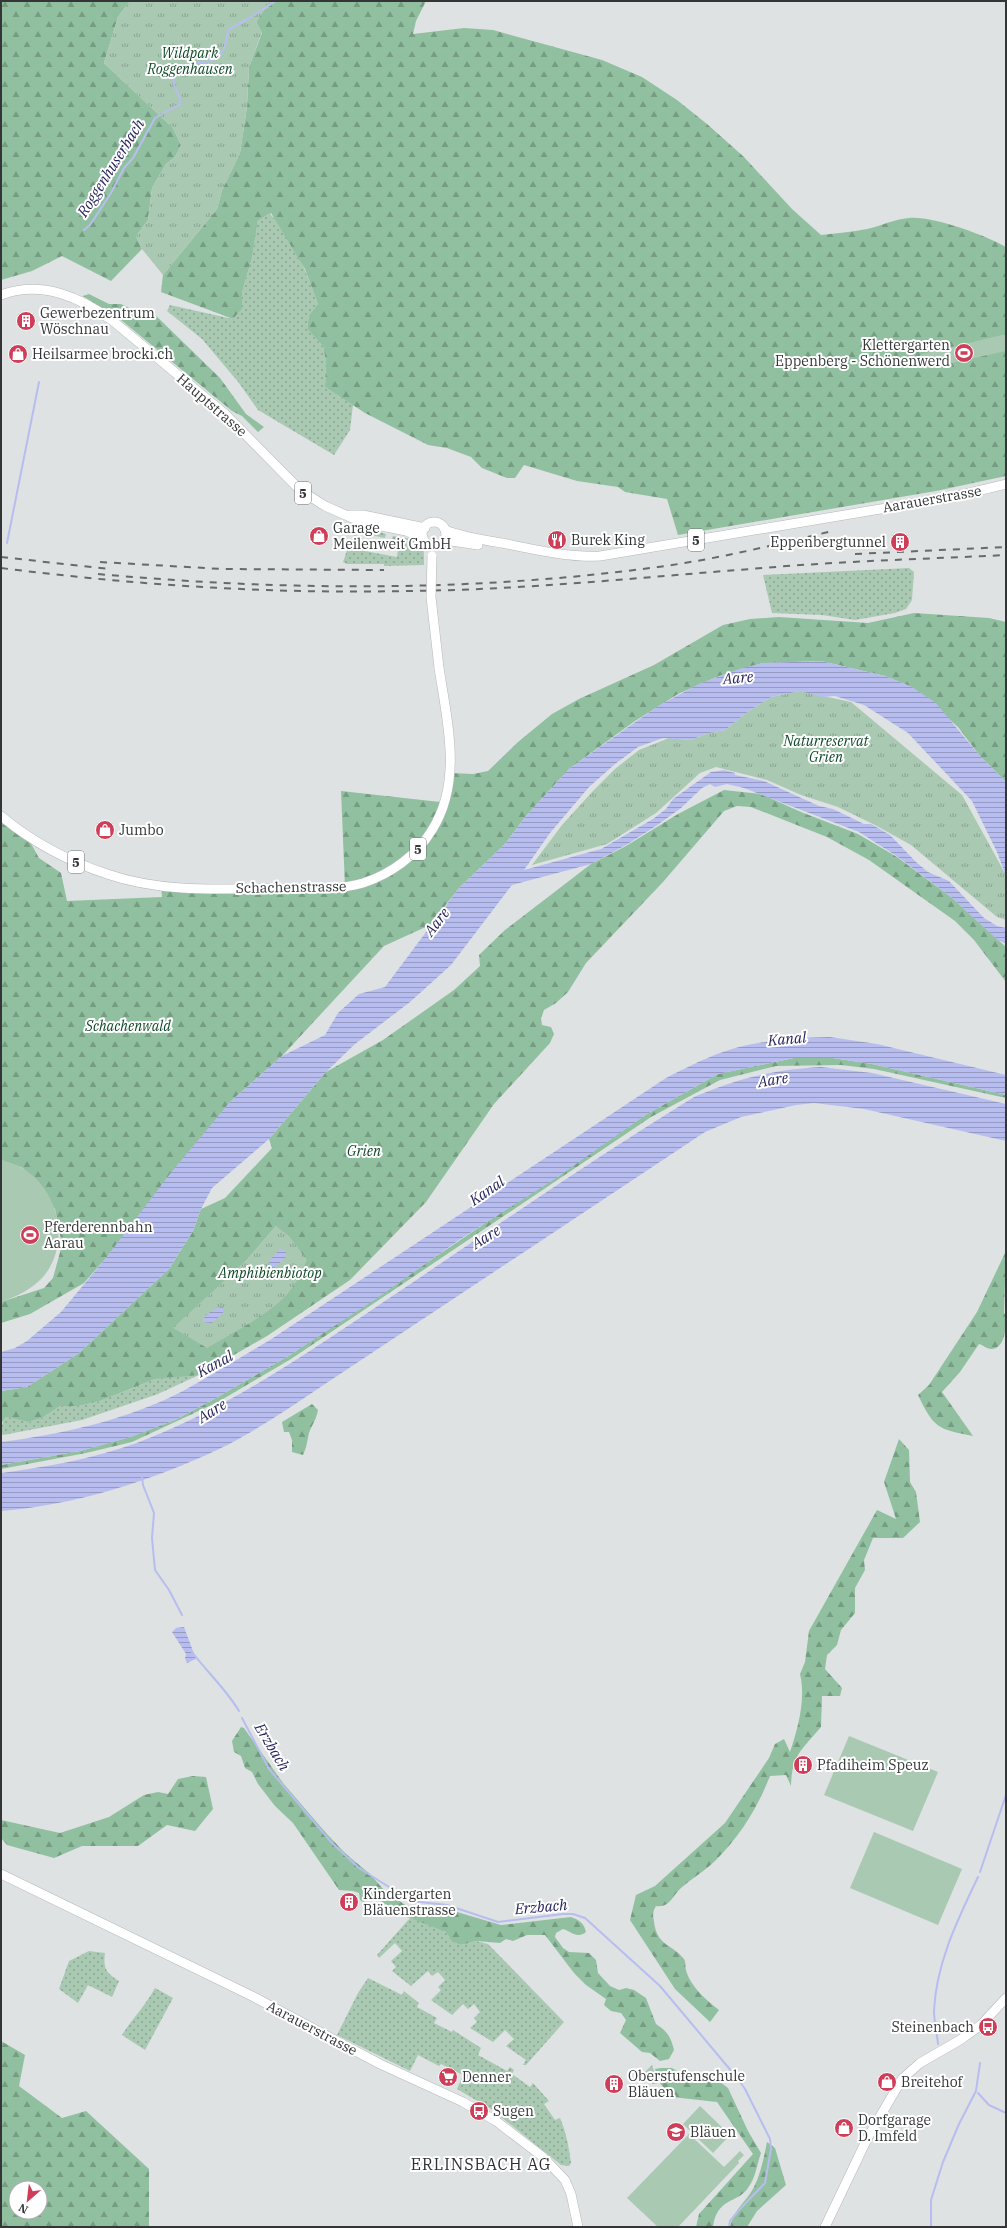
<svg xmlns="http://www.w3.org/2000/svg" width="1007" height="2228" font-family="'IBM Plex Serif',serif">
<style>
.grass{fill:url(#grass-dots)}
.forest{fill:url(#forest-firs);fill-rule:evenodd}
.park{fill:url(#park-tufts)}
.pitch{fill:#a9c9b2}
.water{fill:url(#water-rules)}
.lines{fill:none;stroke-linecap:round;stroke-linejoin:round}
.stream{stroke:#b8bdef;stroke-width:2}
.major-casing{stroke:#b4b8b9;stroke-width:10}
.major{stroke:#fff;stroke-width:9}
.rail{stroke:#67696a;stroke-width:2;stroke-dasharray:7 7;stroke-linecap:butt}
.major-bridge-casing{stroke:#b4b8b9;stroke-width:10;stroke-linecap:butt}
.major-bridge{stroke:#fff;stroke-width:9}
.labels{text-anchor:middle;stroke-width:4;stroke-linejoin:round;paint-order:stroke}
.shield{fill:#fff;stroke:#717272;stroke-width:1}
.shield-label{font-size:13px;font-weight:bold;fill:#343536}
.park-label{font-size:14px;font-style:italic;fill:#0e4828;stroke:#fff}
.poi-label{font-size:14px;fill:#343536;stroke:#fff;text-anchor:start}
.street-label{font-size:14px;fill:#343536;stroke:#fff}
.water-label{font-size:15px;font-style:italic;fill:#25235c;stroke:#fff}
.quarter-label{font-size:16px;letter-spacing:1px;fill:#2e3132;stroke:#fff}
</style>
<defs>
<pattern id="grass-dots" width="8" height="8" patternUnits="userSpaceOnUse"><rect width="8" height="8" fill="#a9c9b2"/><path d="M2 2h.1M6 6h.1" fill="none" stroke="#8aa492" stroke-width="1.8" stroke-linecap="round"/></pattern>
<pattern id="forest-firs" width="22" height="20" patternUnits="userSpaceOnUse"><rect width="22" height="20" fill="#90c09f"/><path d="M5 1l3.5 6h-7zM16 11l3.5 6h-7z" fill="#769d82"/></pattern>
<pattern id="park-tufts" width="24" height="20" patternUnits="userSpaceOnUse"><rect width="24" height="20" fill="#a9c9b2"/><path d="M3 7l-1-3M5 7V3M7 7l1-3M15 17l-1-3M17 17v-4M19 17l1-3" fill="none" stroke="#8aa492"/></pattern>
<pattern id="water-rules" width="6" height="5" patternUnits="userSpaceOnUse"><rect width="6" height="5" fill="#b8bdef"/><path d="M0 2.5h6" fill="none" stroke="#969ac2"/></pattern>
</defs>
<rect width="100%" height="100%" fill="#dee2e3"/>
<!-- grass -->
<g class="grass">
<path d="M270 214C294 238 307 274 318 304L309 315 307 329 323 346 326 361 325 387 353 405 350 430 334 455 258 410 239 383 202 339 167 311 170 305 233 319 242 309V292L252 258 258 219Z"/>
<path d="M359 525 386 534 385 538 357 532 356 537 354 536 353 529Z"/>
<path d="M393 536C417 541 425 533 424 565L384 566V564H347L343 562 349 545 355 544 354 549 397 557 399 541 392 539Z"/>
<path d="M909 568 914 572 912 600 906 609 895 613 855 620 822 615 772 613 763 575Z"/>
<path d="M178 1375H199L158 1394 82 1420 3 1435C0 1428 2 1423 6 1417L28 1422 42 1418 60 1406H79L100 1401 155 1379Z"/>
<path d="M410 1918 428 1924 446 1932 452 1942 461 1945 476 1941 488 1944 564 2022 526 2065H523L526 2060 506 2046 514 2039 505 2030 493 2042 470 2028 477 2022 474 2018 480 2012 474 2004 468 2009 463 2004 452 2015 431 2000 441 1990 438 1987 445 1980 438 1972 432 1976 428 1971 411 1986 392 1971 396 1967 391 1961 402 1951 395 1943 379 1958 377 1955Z"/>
<path d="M89 1951 105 1953C103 1968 106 1973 119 1981L112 1997 88 1985 78 2003 59 1989 69 1961Z"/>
<path d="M368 1978 402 1995 404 1991 419 2003 417 2007 437 2018 434 2023 452 2032 453 2030 481 2048 478 2055 507 2071 510 2067 514 2070 512 2074 530 2087 533 2083 549 2101 544 2104 555 2120 560 2118C566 2132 569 2147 571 2163L569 2166 561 2165 491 2109 457 2089 463 2075 441 2064 439 2066 418 2055 410 2071 337 2035 358 1993Z"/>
<path d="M155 1988 173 1998 145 2050 122 2035C132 2019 146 2005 155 1988Z"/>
</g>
<!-- forest -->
<g class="forest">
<path d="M1 1H130L118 17 104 63 173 128 181 145 175 157 166 164 152 188 148 220 136 236 142 249 111 281 62 256 32 271 1 280Z"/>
<path d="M277 1H426L416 21 413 34 464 28 493 30 602 60 642 77 677 100 707 124 744 157 792 209 821 235C836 233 852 232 867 229 881 226 894 219 909 218 934 216 984 235 1006 247V476L936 491 678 535 667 499 625 492 618 487 577 481 524 465 515 478H507L482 468 471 457 447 448 428 445 365 413 325 387 326 361 323 346 307 329 309 315 318 304 305 269 271 213 258 220 252 258 242 292V309L233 319 161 292 163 275 217 209 222 190 240 153 247 107 249 67 262 33 256 22 264 10Z"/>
<path d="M89 294 109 304H121L139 313 149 309 220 378 246 414 264 427 258 432 242 416 232 411 121 320 83 296Z"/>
<path d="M914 613 989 618 1006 622V782L979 755 958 727 912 687 885 676 821 661 763 663 719 676 678 694 635 721 569 769 526 816 505 844 459 888 430 925 384 946 282 1056 230 1102 106 1258 84 1283 30 1314 1 1323V1302L44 1288 53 1278 62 1245 55 1209 23 1168 1 1160V821L30 842 39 858 61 873 67 901 162 897 161 886 345 887 341 791 440 802 451 773 473 774 488 771 518 742 552 714 579 699 654 665 723 625 750 619 779 617 868 623Z"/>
<path d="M724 790 761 794 801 812 858 834 897 857 951 897 1006 947V982L974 940 955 921 869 860 827 837 751 807 737 806 724 811 663 882 586 963 568 992 556 1003 544 1010 541 1018 542 1025 551 1027 554 1034 550 1043 494 1104 426 1202 350 1280 267 1336 199 1375 155 1379 100 1401 79 1406H60L42 1418 28 1422 6 1417 1 1424V1391L27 1387 79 1353 169 1269 193 1231 201 1209 225 1198 272 1148 269 1139 326 1072 383 1040 454 990 480 966 479 955 505 930 591 864 626 846 678 814ZM276 1226 288 1293 241 1328H174L246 1261Z"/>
<path d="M794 1058H833L872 1064 1006 1095V1098L874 1069 841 1065 776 1066 720 1080 651 1117 291 1359 218 1402 132 1442 86 1453 1 1469V1465L80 1451 130 1437 175 1420 216 1398 290 1355 647 1114 686 1092 718 1074Z"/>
<path d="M1006 1251 1004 1313 1006 1315C1006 1325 1006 1349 991 1349 987 1349 983 1345 979 1344L960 1372 942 1392 973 1436C937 1429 934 1428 918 1395L929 1385 977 1312Z"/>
<path d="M312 1404 318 1410C316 1421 312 1424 309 1433 307 1441 307 1447 303 1455L292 1452V1440L289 1432H284L282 1422Z"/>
<path d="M899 1439 909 1450 910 1482 916 1492 920 1522 903 1538H873L864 1560 865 1570 855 1588V1613L841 1630 837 1645 827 1655 825 1669 842 1688 840 1696H822L821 1727C802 1750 792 1754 791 1786L786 1775 770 1776C757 1809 740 1836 715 1861 705 1871 692 1878 681 1888 672 1896 670 1908 656 1906 652 1913 653 1914 654 1922 657 1946 672 1944 684 1959 686 1962 685 1966 686 1970 690 1986 706 2000 719 2010L710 2022 675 1989 630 1920 636 1895 655 1886 725 1823 769 1758 775 1744 784 1739 790 1752C798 1728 806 1699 800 1674L805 1662 809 1631 877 1510 896 1519 884 1482Z"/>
<path d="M241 1727 244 1728 283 1783 326 1833 346 1854 370 1874 384 1890 408 1907 422 1906 457 1912 501 1925 571 1917C579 1920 584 1923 586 1932 577 1939 572 1932 563 1929L556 1933 555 1937 563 1948 569 1952 589 1953 596 1960 598 1973 610 1986 619 1990 626 1988 634 1990 646 1998 656 2024C667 2031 671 2037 674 2050L669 2059 660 2061 650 2053 642 2052 620 2033 626 2020 621 2013 611 2011 604 2005 606 1999 586 1985 574 1973 545 1935H527L513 1941 506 1939 500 1943 476 1941 461 1945 452 1942 446 1932 400 1914 375 1897 363 1902 360 1900 359 1893 353 1891 339 1890 293 1823 275 1806 258 1784 252 1772 245 1768 241 1756 234 1752 232 1741Z"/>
<path d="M193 1776 206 1777 213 1809 195 1831 167 1825 138 1846H82L54 1858 7 1845 1 1838V1820L60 1833 109 1817 144 1795 158 1792 168 1794 178 1779Z"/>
<path d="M1 2041 25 2055 19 2086 62 2118 86 2111 149 2169V2227H1ZM16 2188H40V2212H16Z"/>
<path d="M661 2068H672L685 2076 696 2071 714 2077 728 2088 748 2131 761 2153C757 2164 756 2177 748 2188 737 2204 717 2197 713 2227H696L699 2214 753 2154 717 2102 672 2097 659 2082 655 2069Z"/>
<path d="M767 2142 775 2148 786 2185 757 2211 747 2227H730C736 2206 745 2204 754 2187 761 2173 764 2157 767 2142Z"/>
</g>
<!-- park -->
<g class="park">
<path d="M130 1H277L264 10 256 22 262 32 249 67 247 107 240 153 222 190 217 209 163 275 142 249 136 236 148 220 152 188 166 164 175 157 181 145 173 128 104 63 118 17Z"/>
<path d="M800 691 851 702 962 795 1006 875V920L997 917 911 845 875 825 838 807 801 795 767 780 716 767 700 773 656 813 607 844 532 865 562 825 593 791 615 769 639 750 669 738 690 740 709 733 725 730 746 713 771 697Z"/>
<path d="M276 1226 289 1236 307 1260C302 1271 297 1282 289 1292 269 1315 233 1333 207 1348L173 1328 246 1261Z"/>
<path d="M652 2065 658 2083 653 2084 646 2078 635 2082Z"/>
</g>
<!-- pitch -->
<g class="pitch">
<path d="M1006 334V351L925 369 909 363 922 354Z"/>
<path d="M1 1160C8 1163 17 1165 24 1169 59 1191 71 1244 43 1277 31 1290 17 1296 1 1302Z"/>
<path d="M849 1736 938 1772 913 1831 824 1795Z"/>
<path d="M874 1832 962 1869 938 1925 850 1888Z"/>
<path d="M700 2106 730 2135 713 2153 683 2124Z"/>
<path d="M689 2134 724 2167 740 2151 744 2155 738 2161 739 2163 678 2227H658L627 2198Z"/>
</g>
<!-- water -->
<g class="water">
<path d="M821 661 885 676 912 687 936 703 979 755 1006 782V876L997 852 972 801 908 733 864 705 835 696 822 697 800 691 771 697 746 713 725 730 709 733 690 740 663 738 638 747 615 764 589 787 550 833 524 870 601 849 653 819 666 809 673 799 711 772 724 770 735 773V775L764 781 819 806 833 809 864 824H871L890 835 916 862 928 872 949 881 984 918 997 926 1006 928V943L999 941 951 897 898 857 859 832 744 788 727 784 715 787 710 784 702 788 681 808 656 826 626 845 591 864 512 885 451 965 410 1002 355 1044 326 1072 269 1139 212 1188 201 1209 193 1231 169 1269 79 1353 27 1387 1 1391V1352L15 1348 27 1341 61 1312 106 1258 169 1175 230 1102 282 1056 325 1035 338 1013 359 994 385 987 459 888 505 844 526 816 569 769 658 706 699 684 739 669 763 663Z"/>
<path d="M830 1037 877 1044 1006 1075V1095L872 1064 833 1058H794L718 1074 647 1114 555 1179 459 1240 376 1299 290 1355 216 1398 175 1420 131 1437 80 1451 1 1465V1442C63 1434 127 1420 183 1391 212 1375 241 1357 270 1340L666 1078C680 1071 695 1063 710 1057 747 1041 790 1038 830 1037Z"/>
<path d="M821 1067 872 1073 1006 1104V1141L864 1109 814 1103 796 1105 741 1117 705 1132 325 1384C291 1407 256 1431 219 1449 152 1481 75 1505 1 1511V1473C46 1467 91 1459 134 1444 232 1408 317 1346 403 1289 499 1224 595 1158 694 1097 738 1078 772 1070 821 1067Z"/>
<path d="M280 1249 286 1251V1257L270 1272 269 1261Z"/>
<path d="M223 1307V1313L212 1323 203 1322V1319C208 1313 214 1308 223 1307Z"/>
<path d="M184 1627 196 1659 187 1663 185 1658 186 1654 172 1632 176 1628Z"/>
</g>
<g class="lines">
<!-- stream -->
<g class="stream">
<path d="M84 230 90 225 111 193 124 168 133 158 155 118 180 104C182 94 171 87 174 78 181 54 209 70 221 54 227 46 226 38 229 29L248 19 275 1"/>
<path d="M7 543 39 382"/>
<path d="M142 1477 143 1485 154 1513 152 1538 155 1570 169 1590 182 1615"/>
<path d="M192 1652C207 1672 226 1689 239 1711"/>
<path d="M242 1718 269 1769 332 1843 359 1868 411 1901 447 1905 498 1922 563 1914H573L585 1918 660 1986 738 2079 745 2089 770 2139 771 2149 765 2183 739 2210 730 2221 729 2227"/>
<path d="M980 1872 1006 1795"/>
<path d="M938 2044C937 2033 934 2021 934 2011 936 1963 958 1919 978 1877"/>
<path d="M978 2093 989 2105 1006 2113"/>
<path d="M931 2227V2200L943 2162 959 2124 976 2091 980 2063"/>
</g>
<!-- major casing -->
<g class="major-casing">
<g id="major">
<path d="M1 295C42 280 80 297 113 321L225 414 300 490 325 506 362 522 406 531 423 538"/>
<path d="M350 515H363L425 528"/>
<circle cx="434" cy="534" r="12"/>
<path d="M445 530C463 537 483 540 502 543 532 549 570 558 600 556L952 497 1006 484"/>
<path d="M445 540 478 545"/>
<path d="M1 816C32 842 68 861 107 874 162 893 220 889 277 888 305 888 336 891 363 883 391 874 417 855 432 830 463 781 447 721 439 668"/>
<path d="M1 1874 252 1996 380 2064 463 2102 496 2121 543 2157 565 2180 571 2194 578 2227"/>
<path d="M825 2227 868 2137 902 2079 920 2063 960 2040 981 2025 1006 1998"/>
</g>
</g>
<!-- major -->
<use href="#major" class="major"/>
<!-- rail -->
<g class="rail">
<path d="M855 554 1006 547"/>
<path d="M1 557 109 569"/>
<path d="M100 562 222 569 384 570"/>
<path d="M1 568C135 585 270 594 405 591 525 590 644 577 763 568 844 561 925 559 1006 555"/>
<path d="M98 574C284 591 473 592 658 567 717 559 775 545 832 531"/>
</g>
<!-- major-bridge casing -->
<g class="major-bridge-casing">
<path id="major-bridge" d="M432 556 431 597 439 668"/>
</g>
<!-- major-bridge -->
<use href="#major-bridge" class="major-bridge"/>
</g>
<!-- icons -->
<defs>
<g id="building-disc" transform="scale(1)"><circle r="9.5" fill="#ce3e59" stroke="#fff"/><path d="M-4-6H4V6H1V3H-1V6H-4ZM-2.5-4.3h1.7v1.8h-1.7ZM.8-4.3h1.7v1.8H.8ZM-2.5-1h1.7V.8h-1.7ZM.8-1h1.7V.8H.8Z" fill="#fff"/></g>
<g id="stadium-disc" transform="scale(1)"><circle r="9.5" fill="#ce3e59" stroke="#fff"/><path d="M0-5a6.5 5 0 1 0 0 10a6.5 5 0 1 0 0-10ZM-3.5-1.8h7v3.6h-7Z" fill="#fff"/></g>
<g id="shop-disc" transform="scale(1)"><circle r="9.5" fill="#ce3e59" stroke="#fff"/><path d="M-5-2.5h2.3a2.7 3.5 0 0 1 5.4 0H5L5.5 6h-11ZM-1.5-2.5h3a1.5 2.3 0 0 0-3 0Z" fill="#fff"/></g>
<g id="restaurant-disc" transform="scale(1)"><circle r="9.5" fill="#ce3e59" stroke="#fff"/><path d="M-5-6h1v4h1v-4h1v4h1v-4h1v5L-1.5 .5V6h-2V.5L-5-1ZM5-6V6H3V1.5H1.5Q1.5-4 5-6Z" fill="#fff"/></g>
<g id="bus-disc" transform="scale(1)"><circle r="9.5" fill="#ce3e59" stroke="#fff"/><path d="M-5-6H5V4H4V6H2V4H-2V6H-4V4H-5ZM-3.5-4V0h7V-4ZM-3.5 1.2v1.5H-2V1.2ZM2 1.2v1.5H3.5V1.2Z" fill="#fff"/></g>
<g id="supermarket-disc" transform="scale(1)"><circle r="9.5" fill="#ce3e59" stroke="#fff"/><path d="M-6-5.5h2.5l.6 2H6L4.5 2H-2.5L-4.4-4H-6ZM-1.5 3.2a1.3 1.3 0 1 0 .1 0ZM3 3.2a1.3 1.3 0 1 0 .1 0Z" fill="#fff"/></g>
<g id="school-disc" transform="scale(1)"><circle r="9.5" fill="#ce3e59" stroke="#fff"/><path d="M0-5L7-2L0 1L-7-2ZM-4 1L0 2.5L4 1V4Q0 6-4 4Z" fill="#fff"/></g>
</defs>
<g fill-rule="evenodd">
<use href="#building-disc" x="26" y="321"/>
<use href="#stadium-disc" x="964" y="353"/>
<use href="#shop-disc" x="18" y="354"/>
<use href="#shop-disc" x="319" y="536"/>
<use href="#restaurant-disc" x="557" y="540"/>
<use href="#building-disc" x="900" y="542"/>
<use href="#shop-disc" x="105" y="830"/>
<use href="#stadium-disc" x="30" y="1235"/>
<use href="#building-disc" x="803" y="1765"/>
<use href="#building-disc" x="349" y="1902"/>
<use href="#bus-disc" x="988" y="2027"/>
<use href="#supermarket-disc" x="448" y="2077"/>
<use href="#shop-disc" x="887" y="2082"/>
<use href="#building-disc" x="614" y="2084"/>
<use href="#bus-disc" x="479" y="2111"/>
<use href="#shop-disc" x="844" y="2128"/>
<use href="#school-disc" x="676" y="2132"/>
</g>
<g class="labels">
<!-- shield labels -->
<g class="shield">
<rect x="295" y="482" width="16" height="22" rx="3"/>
<rect x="688" y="529" width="16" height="22" rx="3"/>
<rect x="410" y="838" width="16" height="22" rx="3"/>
<rect x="68" y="851" width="16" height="22" rx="3"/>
</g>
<g class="shield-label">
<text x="303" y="498">5</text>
<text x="696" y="545">5</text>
<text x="418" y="854">5</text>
<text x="76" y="867">5</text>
</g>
<!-- park labels -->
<g class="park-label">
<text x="190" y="58">Wildpark<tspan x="190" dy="16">Roggenhausen</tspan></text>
<text x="826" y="746">Naturreservat<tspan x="826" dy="16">Grien</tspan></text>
<text x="128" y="1031">Schachenwald</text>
<text x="364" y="1156">Grien</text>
<text x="270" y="1278">Amphibienbiotop</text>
</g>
<!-- poi labels -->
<g class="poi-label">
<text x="40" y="318">Gewerbezentrum<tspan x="40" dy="16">Wöschnau</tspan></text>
<text x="950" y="350" text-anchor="end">Klettergarten<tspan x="950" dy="16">Eppenberg - Schönenwerd</tspan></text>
<text x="32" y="359">Heilsarmee brocki.ch</text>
<text x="333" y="533">Garage<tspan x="333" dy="16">Meilenweit GmbH</tspan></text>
<text x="571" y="545">Burek King</text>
<text x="886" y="547" text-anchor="end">Eppenbergtunnel</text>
<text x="119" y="835">Jumbo</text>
<text x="44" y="1232">Pferderennbahn<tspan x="44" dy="16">Aarau</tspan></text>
<text x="817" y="1770">Pfadiheim Speuz</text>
<text x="363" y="1899">Kindergarten<tspan x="363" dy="16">Bläuenstrasse</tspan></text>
<text x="974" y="2032" text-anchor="end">Steinenbach</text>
<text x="628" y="2081">Oberstufenschule<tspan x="628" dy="16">Bläuen</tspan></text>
<text x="462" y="2082">Denner</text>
<text x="901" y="2087">Breitehof</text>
<text x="493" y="2116">Sugen</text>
<text x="858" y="2125">Dorfgarage<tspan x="858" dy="16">D. Imfeld</tspan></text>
<text x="690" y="2137">Bläuen</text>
</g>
<!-- street labels -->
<g class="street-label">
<text transform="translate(212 405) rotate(41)" y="5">Hauptstrasse</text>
<text transform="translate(932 499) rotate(-10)" y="5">Aarauerstrasse</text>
<text transform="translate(291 887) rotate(-1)" y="5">Schachenstrasse</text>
<text transform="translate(312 2028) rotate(28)" y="5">Aarauerstrasse</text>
</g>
<!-- water labels -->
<g class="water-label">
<text transform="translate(111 168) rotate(-58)" y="5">Roggenhuserbach</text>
<text transform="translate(738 678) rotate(-5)" y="5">Aare</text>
<text transform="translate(437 922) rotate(-52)" y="5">Aare</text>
<text transform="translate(787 1039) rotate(-5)" y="5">Kanal</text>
<text transform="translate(773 1080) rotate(-9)" y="5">Aare</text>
<text transform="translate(487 1191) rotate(-35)" y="5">Kanal</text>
<text transform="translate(486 1237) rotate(-32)" y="5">Aare</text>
<text transform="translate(215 1364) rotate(-28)" y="5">Kanal</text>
<text transform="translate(212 1411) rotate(-32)" y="5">Aare</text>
<text transform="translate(272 1747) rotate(59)" y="5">Erzbach</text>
<text transform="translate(541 1907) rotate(-5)" y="5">Erzbach</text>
</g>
<!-- quarter labels -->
<g class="quarter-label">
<text x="481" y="2170">ERLINSBACH AG</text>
</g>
</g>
<!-- border -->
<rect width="1007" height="2228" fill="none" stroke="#343536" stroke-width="4"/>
<!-- north arrow -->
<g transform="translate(28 2200) rotate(208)"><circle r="19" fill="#ffffff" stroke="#aeaeaf"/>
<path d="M0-3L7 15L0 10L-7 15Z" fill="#ce3e59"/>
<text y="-6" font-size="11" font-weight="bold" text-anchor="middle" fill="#343536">N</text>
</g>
</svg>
